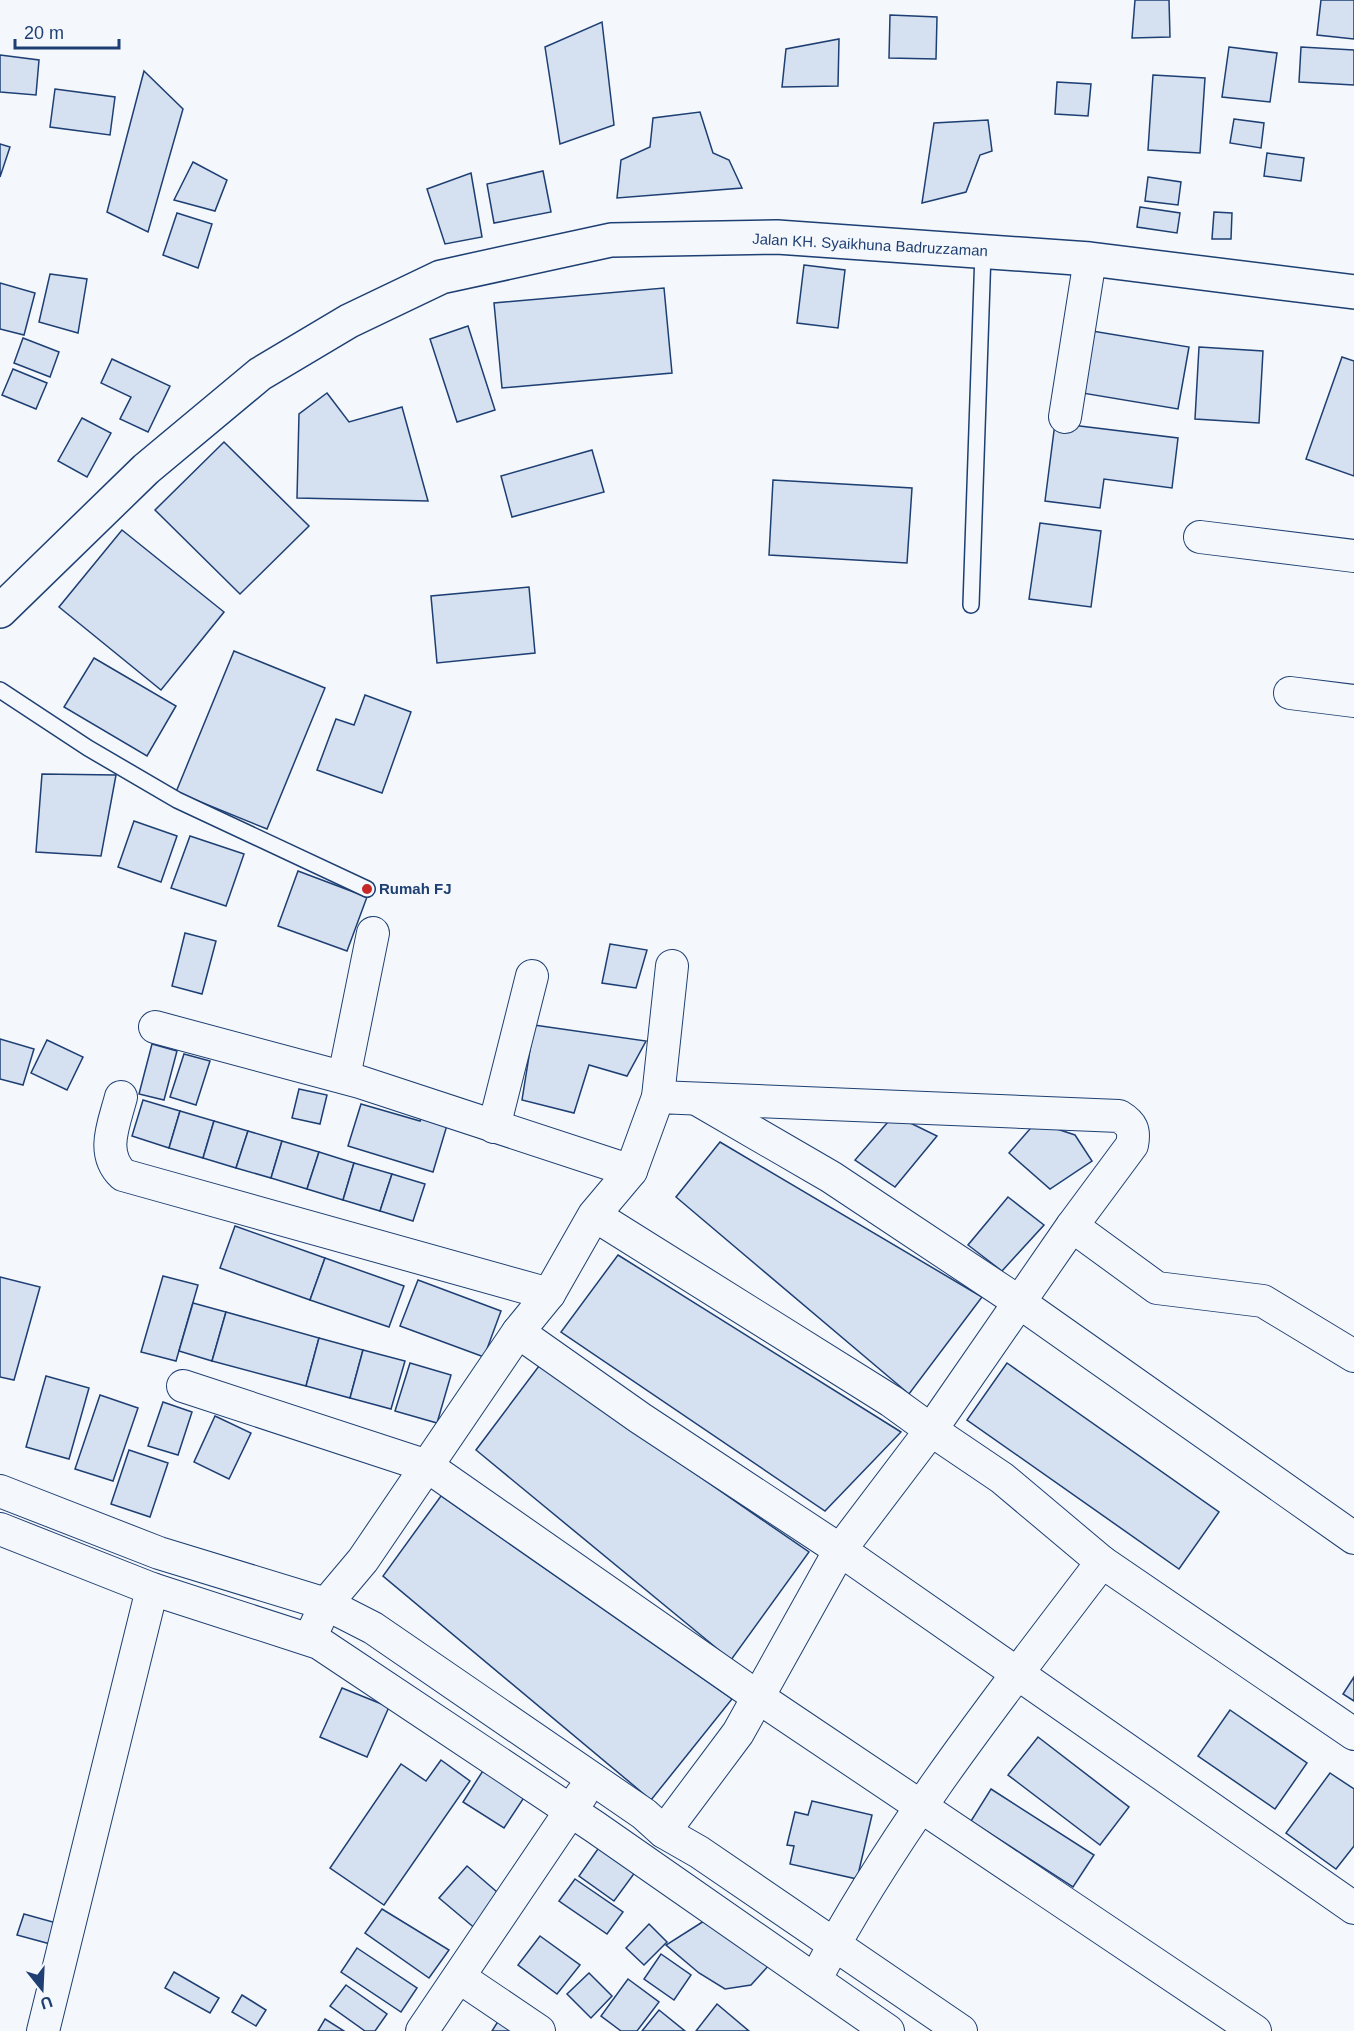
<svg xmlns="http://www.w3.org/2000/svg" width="1354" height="2031" font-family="Arial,sans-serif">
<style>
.building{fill:#d5e0f0;stroke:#1d3f73;stroke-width:1.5}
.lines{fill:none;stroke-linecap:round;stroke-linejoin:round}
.lane-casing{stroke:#1d3f73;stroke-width:18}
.street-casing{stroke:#1d3f73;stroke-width:34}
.secondary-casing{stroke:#1d3f73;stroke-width:36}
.lane{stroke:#f4f7fb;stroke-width:15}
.street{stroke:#f4f7fb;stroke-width:32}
.secondary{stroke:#f4f7fb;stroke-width:33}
.poi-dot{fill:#c62828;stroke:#f4f7fb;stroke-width:2}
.labels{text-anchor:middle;stroke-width:4.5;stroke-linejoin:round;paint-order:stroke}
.street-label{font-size:15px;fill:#1d3f73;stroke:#f4f7fb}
.poi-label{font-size:15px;font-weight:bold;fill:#1d3f73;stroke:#f4f7fb;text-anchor:start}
</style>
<rect width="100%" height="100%" fill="#f4f7fb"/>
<!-- building -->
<g class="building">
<path d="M1135 0H1169L1170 37 1132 38Z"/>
<path d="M1321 0H1354V39L1317 35Z"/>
<path d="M890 15 937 17 936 59 889 58Z"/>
<path d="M602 22 614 125 560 144 545 47Z"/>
<path d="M839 39 838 86 782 87 786 49Z"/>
<path d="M1229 47 1277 53 1270 102 1222 97Z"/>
<path d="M1301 47 1354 50V85L1299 82Z"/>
<path d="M0 55 39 60 36 95 0 92Z"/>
<path d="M144 71 183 109 148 232 107 212Z"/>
<path d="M1153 75 1205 78 1200 153 1148 150Z"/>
<path d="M1057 82 1091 84 1088 116 1055 114Z"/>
<path d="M55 89 115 97 110 135 50 127Z"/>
<path d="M700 112 713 153 729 160 742 188 617 198 621 160 650 147 653 118Z"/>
<path d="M1234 119 1264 123 1261 148 1230 143Z"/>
<path d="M988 120 992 151 980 155 966 192 922 203 934 123Z"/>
<path d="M0 144 10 147 0 177Z"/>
<path d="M1267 153 1304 158 1301 181 1264 176Z"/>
<path d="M193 162 227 180 215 211 174 200Z"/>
<path d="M543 171 551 212 494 223 487 184Z"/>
<path d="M471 173 482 237 445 244 427 189Z"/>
<path d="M1148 177 1181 182 1178 205 1145 201Z"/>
<path d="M1140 207 1180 213 1177 233 1137 227Z"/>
<path d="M1214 212 1232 213 1231 239H1212Z"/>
<path d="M177 213 212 224 198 268 163 255Z"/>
<path d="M804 265 845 270 838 328 797 323Z"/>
<path d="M50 274 87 279 78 333 39 322Z"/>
<path d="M0 283 35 293 24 335 0 329Z"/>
<path d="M664 288 672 373 502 388 494 303Z"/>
<path d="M468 326 495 410 457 422 430 339Z"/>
<path d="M1068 327 1189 347 1178 409 1058 389Z"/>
<path d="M23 338 59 352 50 377 14 363Z"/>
<path d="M1199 347 1263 351 1259 423 1195 419Z"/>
<path d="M1342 357 1354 361V476L1306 459Z"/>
<path d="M112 359 170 386 148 432 120 419 131 397 101 383Z"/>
<path d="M13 369 47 383 36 409 2 395Z"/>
<path d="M327 393 349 422 402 407 428 501 297 498 299 414Z"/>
<path d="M82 418 111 433 87 477 58 461Z"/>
<path d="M1055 423 1178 438 1172 488 1104 479 1100 508 1045 501Z"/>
<path d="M224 442 309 526 240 594 155 510Z"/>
<path d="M592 450 604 492 512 517 501 476Z"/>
<path d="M773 480 912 488 907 563 769 555Z"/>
<path d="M1040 523 1101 531 1091 607 1029 599Z"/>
<path d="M122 530 224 612 161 690 59 607Z"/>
<path d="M529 587 535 653 437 663 431 596Z"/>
<path d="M234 651 325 688 267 829 176 792Z"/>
<path d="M94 658 176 706 147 756 64 707Z"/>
<path d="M365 695 411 712 382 793 317 770 336 719 354 725Z"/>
<path d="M42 774 116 775 101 856 36 852Z"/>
<path d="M134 821 177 836 161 882 118 867Z"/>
<path d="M190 836 244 854 226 906 171 888Z"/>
<path d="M298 871 367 897 347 951 278 926Z"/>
<path d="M185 933 216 941 202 994 172 986Z"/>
<path d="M610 944 647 950 636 988 602 983Z"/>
<path d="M534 1025 646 1041 627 1076 589 1065 574 1113 522 1100Z"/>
<path d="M0 1039 34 1049 23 1085 0 1079Z"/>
<path d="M47 1040 83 1057 67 1090 31 1073Z"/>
<path d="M152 1044 177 1051 164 1100 139 1094Z"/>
<path d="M184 1054 210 1061 196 1105 170 1097Z"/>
<path d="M299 1089 327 1095 320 1124 292 1118Z"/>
<path d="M143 1100 180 1111 169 1148 132 1136Z"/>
<path d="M361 1104 420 1121 423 1113 448 1122 433 1172 348 1146Z"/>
<path d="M180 1111 214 1121 203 1158 169 1148Z"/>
<path d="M894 1115 937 1136 895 1187 855 1160Z"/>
<path d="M214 1121 248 1131 236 1168 203 1158Z"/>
<path d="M1036 1122 1075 1135 1092 1161 1050 1189 1009 1153Z"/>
<path d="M248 1131 282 1141 271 1178 236 1168Z"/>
<path d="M282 1141 319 1152 307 1189 271 1178Z"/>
<path d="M720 1142 982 1297 909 1394 676 1197Z"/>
<path d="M319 1152 354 1163 343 1200 307 1189Z"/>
<path d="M354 1163 392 1174 380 1211 343 1200Z"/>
<path d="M392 1174 425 1184 413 1221 380 1211Z"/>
<path d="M1008 1197 1044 1225 1002 1271 968 1245Z"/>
<path d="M235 1226 325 1258 310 1300 220 1268Z"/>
<path d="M618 1255 901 1432 825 1511 561 1332Z"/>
<path d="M325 1258 404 1286 389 1327 310 1300Z"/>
<path d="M163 1276 198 1285 176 1361 141 1352Z"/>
<path d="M0 1277 40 1287 14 1380 0 1377Z"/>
<path d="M418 1280 501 1311 484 1357 400 1326Z"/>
<path d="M193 1303 226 1312 212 1361 179 1351Z"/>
<path d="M226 1312 319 1338 306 1386 212 1361Z"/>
<path d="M319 1338 363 1350 350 1398 306 1386Z"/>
<path d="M363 1350 405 1361 391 1409 350 1398Z"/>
<path d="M410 1363 451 1375 437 1423 395 1411Z"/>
<path d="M1007 1363 1219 1512 1179 1569 967 1420Z"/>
<path d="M539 1366 809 1552 731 1660 476 1450Z"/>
<path d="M46 1376 89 1388 69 1459 26 1447Z"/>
<path d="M100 1395 138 1408 113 1481 75 1469Z"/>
<path d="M163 1402 192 1412 178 1455 148 1446Z"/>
<path d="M215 1416 251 1433 229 1479 194 1462Z"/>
<path d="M129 1450 168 1463 150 1517 111 1504Z"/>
<path d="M441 1496 732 1699 651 1800 383 1576Z"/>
<path d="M1354 1677V1701L1343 1694Z"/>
<path d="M342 1688 389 1707 367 1757 320 1737Z"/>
<path d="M1230 1710 1307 1763 1275 1809 1198 1756Z"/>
<path d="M1038 1737 1129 1807 1100 1845 1008 1775Z"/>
<path d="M441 1760 470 1781 384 1905 330 1868 401 1764 426 1781Z"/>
<path d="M486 1766 527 1793 504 1828 463 1802Z"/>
<path d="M1330 1773 1354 1789V1846L1336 1869 1286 1833Z"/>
<path d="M991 1789 1094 1855 1073 1887 971 1821Z"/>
<path d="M812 1801 872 1815 857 1879 790 1864 794 1846 787 1845 795 1812 808 1815Z"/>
<path d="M600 1846 636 1871 614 1901 579 1876Z"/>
<path d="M467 1866 504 1898 477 1930 439 1898Z"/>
<path d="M575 1879 623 1912 607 1934 559 1901Z"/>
<path d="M382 1909 449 1950 429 1978 365 1933Z"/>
<path d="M24 1914 60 1924 54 1945 17 1935Z"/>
<path d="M704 1921 770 1964 751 1985 725 1989 699 1973 666 1945Z"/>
<path d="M649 1924 667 1942 644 1965 626 1948Z"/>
<path d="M540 1936 580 1965 557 1994 518 1965Z"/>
<path d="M357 1948 417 1988 401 2012 341 1972Z"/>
<path d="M661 1954 691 1975 674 2000 644 1979Z"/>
<path d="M174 1972 219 1998 210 2013 165 1988Z"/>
<path d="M589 1973 612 1996 591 2018 567 1994Z"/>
<path d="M628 1979 659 2002 637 2031H621L601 2016Z"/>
<path d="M346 1985 387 2014 375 2031H365L330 2006Z"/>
<path d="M242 1995 266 2010 256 2026 232 2012Z"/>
<path d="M717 2004 749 2031H696Z"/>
<path d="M659 2010 685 2031H642Z"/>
<path d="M502 2015 528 2031H492Z"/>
<path d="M325 2019 344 2031H318Z"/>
</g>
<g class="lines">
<!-- lane casing -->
<g class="lane-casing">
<g id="lane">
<path d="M971 605 983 252"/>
<path d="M0 690 88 748 177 800 367 889"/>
</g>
</g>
<!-- street casing -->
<g class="street-casing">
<g id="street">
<path d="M1065 417 1090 259"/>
<path d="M1200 537 1354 556"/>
<path d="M1290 693 1354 701"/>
<path d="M155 1027 360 1082 631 1171"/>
<path d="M344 1077 373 933"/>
<path d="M121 1097C114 1124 100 1153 123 1175L549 1294"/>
<path d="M658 1097 672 966"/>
<path d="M700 1101 831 1177 1019 1302 1354 1538"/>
<path d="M494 1127 532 976"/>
<path d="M1072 1226 1157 1288 1263 1301 1354 1356"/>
<path d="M518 1332 549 1294 594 1215 891 1401 931 1430 1072 1226 1132 1145C1135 1130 1132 1124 1119 1116L658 1097 631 1171 594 1215"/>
<path d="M183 1386 427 1466 758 1697 1255 2031"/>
<path d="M0 1491 159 1553 326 1604 373 1628 644 1814 664 1832 699 1852 961 2031"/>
<path d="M0 1529 152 1589 319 1643 595 1827 888 2031"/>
<path d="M1102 1562 1354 1734"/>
<path d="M310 1638 326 1604 363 1560 518 1332 640 1418 840 1550 1354 1908"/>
<path d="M664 1832 738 1733 840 1550 931 1430 1002 1478 1102 1562C1000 1696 894 1830 815 1980"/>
<path d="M459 1977 539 2031"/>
<path d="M43 2031 152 1589"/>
<path d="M422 2031 582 1794"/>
</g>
</g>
<!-- secondary casing -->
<g class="secondary-casing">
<path id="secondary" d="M0 611 146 469 260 374 349 321 441 277 611 240 777 237 1090 259 1354 292"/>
</g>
<!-- lane -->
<use href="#lane" class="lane"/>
<!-- street -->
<use href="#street" class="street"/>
<!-- secondary -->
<use href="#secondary" class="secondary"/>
</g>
<!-- markers -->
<circle class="poi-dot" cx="367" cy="889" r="6"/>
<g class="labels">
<!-- street labels -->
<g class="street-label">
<text transform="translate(870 245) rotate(3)" y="5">Jalan KH. Syaikhuna Badruzzaman</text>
</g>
<!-- poi labels -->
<g class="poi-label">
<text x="379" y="894">Rumah FJ</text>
</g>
</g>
<!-- north arrow -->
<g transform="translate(42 1989) rotate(162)" stroke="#f4f7fb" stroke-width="4.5" paint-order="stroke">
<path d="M0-4.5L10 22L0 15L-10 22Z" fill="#1d3f73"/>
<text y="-9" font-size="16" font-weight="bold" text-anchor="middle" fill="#1d3f73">U</text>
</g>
<!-- scale -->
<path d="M15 39v9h104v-9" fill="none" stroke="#1d3f73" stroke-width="3"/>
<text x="24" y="39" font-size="18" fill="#1d3f73" stroke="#f4f7fb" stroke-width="4.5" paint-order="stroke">20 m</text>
</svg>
